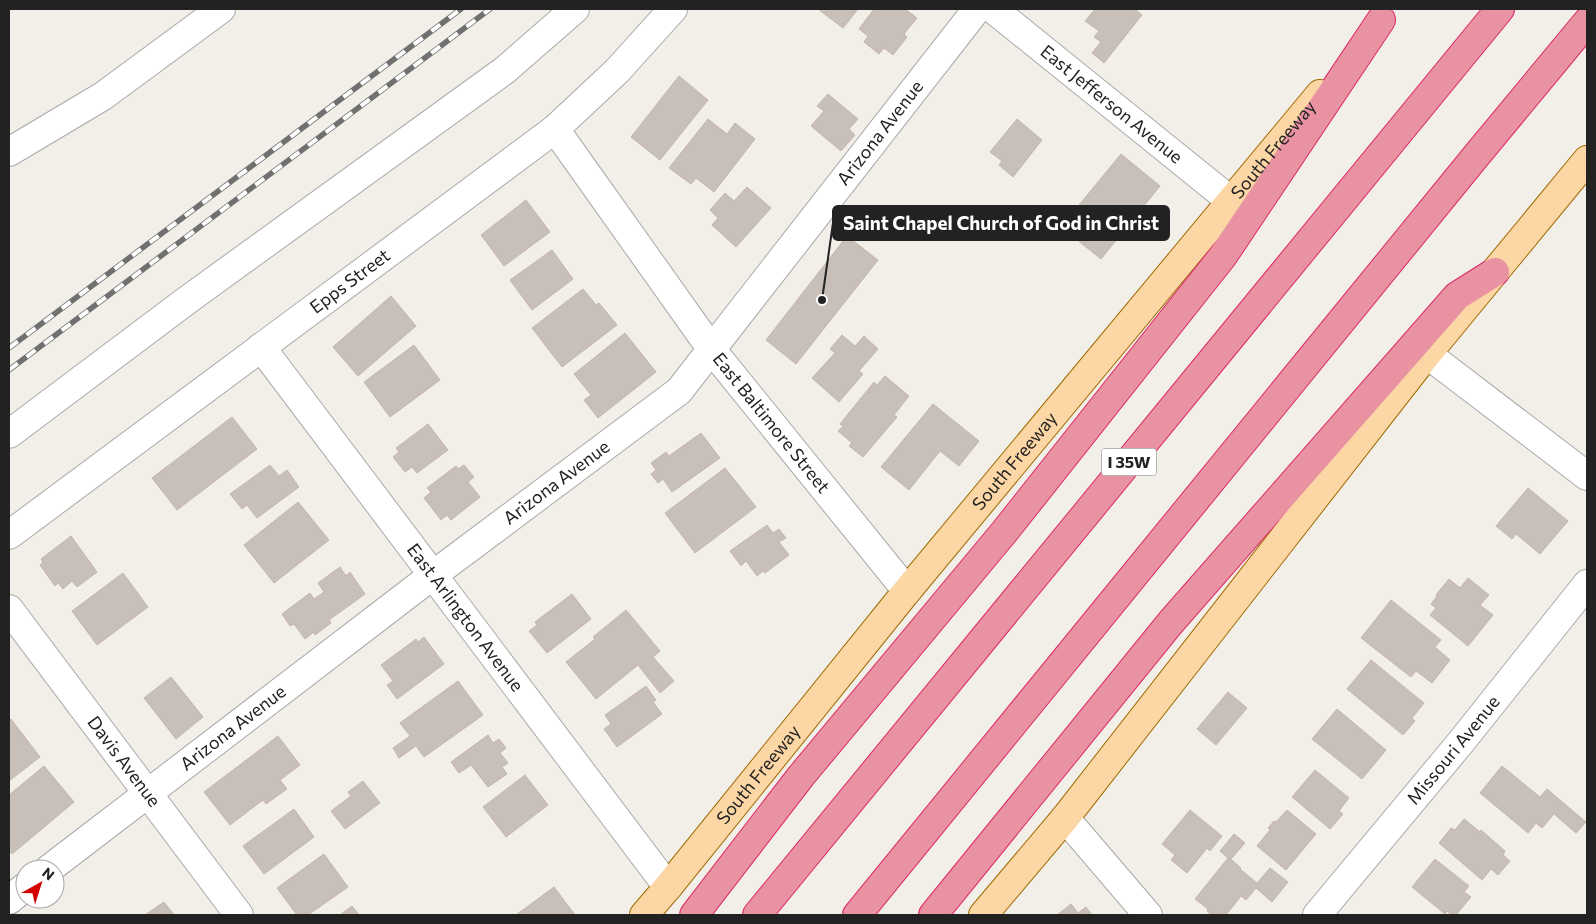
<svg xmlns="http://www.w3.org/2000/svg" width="1596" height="924" font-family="Commissioner,sans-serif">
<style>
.building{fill:#c7bfb8;stroke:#c4b6ab}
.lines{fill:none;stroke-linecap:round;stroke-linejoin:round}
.minor-casing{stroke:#a9a9a9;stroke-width:30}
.major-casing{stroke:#a06b00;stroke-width:30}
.highway-casing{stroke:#dc2a67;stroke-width:30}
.minor{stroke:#fff;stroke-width:28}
.major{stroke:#fcd6a4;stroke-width:28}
.highway{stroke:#e892a2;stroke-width:28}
.rail-casing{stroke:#707070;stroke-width:5.5}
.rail{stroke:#fff;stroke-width:4;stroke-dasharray:11;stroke-linecap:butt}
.labels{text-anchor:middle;stroke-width:4;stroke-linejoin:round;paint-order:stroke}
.shield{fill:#fff;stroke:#646464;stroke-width:1}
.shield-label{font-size:16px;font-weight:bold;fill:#222}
.street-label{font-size:18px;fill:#222;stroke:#fff}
.leader{fill:none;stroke:#222;stroke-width:2}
.callout-dot{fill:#222;stroke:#fff;stroke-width:2}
.callout{fill:#222;stroke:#222;stroke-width:2}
.callout-label{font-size:19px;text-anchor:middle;font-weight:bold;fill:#fff}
</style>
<rect width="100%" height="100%" fill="#f2efe9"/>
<!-- building -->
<g class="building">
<path d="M818 9H858L843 28Z"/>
<path d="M874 9H905L917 18 904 34 907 37 893 55 884 48 879 54 864 42 868 36 859 29Z"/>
<path d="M1095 9H1135L1142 15 1104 63 1092 53 1101 42 1094 37 1099 31 1085 21Z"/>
<path d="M679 76 708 100 660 160 631 137Z"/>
<path d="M828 94 858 119 849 129 855 135 841 151 811 126 824 111 817 106Z"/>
<path d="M708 119 727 134 735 123 755 139 714 192 696 178 691 184 669 168Z"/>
<path d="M1017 119 1042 140 1013 177 999 165 1002 161 990 152Z"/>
<path d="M1121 154 1160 186 1101 259 1061 227Z"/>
<path d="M747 187 771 208 736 247 712 225 718 218 710 210 725 193 734 201Z"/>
<path d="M526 200 550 232 504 266 481 235Z"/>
<path d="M847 236 878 260 796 364 766 340Z"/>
<path d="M552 250 573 279 532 310 510 280Z"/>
<path d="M583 289 596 305 599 303 617 325 562 367 532 328Z"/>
<path d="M391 296 416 326 358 376 333 347Z"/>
<path d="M625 333 656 372 598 418 584 400 591 395 574 374Z"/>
<path d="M842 335 855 346 864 336 878 349 859 371 863 374 839 402 812 378 835 353 830 349Z"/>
<path d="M414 345 440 380 390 417 364 382Z"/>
<path d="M885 376 909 396 894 415 897 417 863 457 849 446 852 443 838 431 843 426 840 424 874 382 877 385Z"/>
<path d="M933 404 979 441 959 466 940 451 909 490 881 467Z"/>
<path d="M232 417 257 449 177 510 152 478Z"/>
<path d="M428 424 448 450 417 473 412 467 405 472 393 457 399 452 396 448Z"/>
<path d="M701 433 720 458 672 492 663 479 658 483 651 474 656 470 651 463 666 452 669 456Z"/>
<path d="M270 465 279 476 287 470 299 487 257 518 247 505 242 509 230 494Z"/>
<path d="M464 465 474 477 468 482 480 497 451 520 447 515 441 520 424 498 431 492 427 488 456 466 458 469Z"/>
<path d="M725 468 756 507 695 553 665 513Z"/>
<path d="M1528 488 1568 521 1540 554 1516 534 1512 539 1496 526Z"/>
<path d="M298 502 329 540 274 583 244 545Z"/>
<path d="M767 525 773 533 779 529 786 538 779 542 789 555 765 573 763 571 757 576 746 561 741 566 730 551Z"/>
<path d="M71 536 97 572 77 587 72 581 63 589 58 583 55 586 40 565 43 562 41 559Z"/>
<path d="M340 567 346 576 350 572 365 594 329 620 331 623 315 635 314 632 305 639 294 624 290 626 282 614 310 593 314 599 324 592 318 583Z"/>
<path d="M123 573 148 607 97 645 72 611Z"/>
<path d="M1468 578 1489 595 1480 605 1493 615 1468 646 1430 615 1436 608 1431 604 1437 596 1436 595 1449 579 1460 588Z"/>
<path d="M572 594 591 619 547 653 529 631 537 625 535 622Z"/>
<path d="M1391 600 1441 640 1435 647 1450 660 1432 683 1416 671 1411 677 1361 638Z"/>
<path d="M626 610 660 651 653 657 674 681 660 693 638 665 596 699 566 662 595 639 593 637Z"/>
<path d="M424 637 444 664 397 699 387 685 393 681 381 665 416 639 418 642Z"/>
<path d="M1371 660 1424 703 1412 718 1415 721 1403 735 1347 689Z"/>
<path d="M171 677 203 717 176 739 144 698Z"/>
<path d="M458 681 483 715 424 757 416 746 399 758 393 748 410 736 400 723Z"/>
<path d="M646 686 656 700 653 702 662 714 617 747 604 729 611 724 605 715Z"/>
<path d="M1228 692 1247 708 1216 745 1197 729Z"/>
<path d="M1337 709 1386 750 1362 779 1312 739Z"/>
<path d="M11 719 40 757 9 781V721Z"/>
<path d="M488 735 493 743 499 739 506 748 500 753 508 763 502 767 507 774 488 787 471 765 459 773 451 762Z"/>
<path d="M278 736 300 765 280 780 287 789 266 804 263 800 230 825 204 792Z"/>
<path d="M44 766 74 802 12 854 9 850V795Z"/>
<path d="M1502 766 1540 797 1547 789 1586 822 1576 833 1554 814 1542 828 1536 823 1528 833 1480 793Z"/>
<path d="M1315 770 1349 798 1339 811 1343 814 1330 829 1292 797Z"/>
<path d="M525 775 548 805 506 837 483 807Z"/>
<path d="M363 781 380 803 345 829 331 811 351 796 348 792Z"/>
<path d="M294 809 314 837 264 874 243 846Z"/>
<path d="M1190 810 1222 836 1210 851 1207 848 1187 873 1171 860 1175 855 1162 844Z"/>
<path d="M1287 810 1316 834 1286 870 1257 846 1270 830 1268 828 1274 821 1276 822Z"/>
<path d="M1464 819 1480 832 1481 830 1505 851 1503 855 1510 861 1498 875 1491 869 1482 880 1439 843 1451 828 1455 830Z"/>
<path d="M1234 834 1245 843 1231 859 1241 868 1240 869 1257 883 1270 868 1288 882 1272 902 1256 888 1246 900 1241 896 1226 915H1212L1207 911 1208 909 1195 899 1228 858 1220 851Z"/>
<path d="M324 854 348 887 308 915H297L277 888Z"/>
<path d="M1435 859 1469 886 1464 892 1471 897 1456 915H1452L1447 911 1445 914 1412 887Z"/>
<path d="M554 887 575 915H516Z"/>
<path d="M164 902 174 915H145Z"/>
<path d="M1071 904 1078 913 1086 907 1092 915H1057Z"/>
<path d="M352 906 359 915H340Z"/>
</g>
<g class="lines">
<!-- minor casing -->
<g class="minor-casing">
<g id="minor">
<path id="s1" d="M993 9 1231 201"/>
<path id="s2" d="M555 129 712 350 907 591"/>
<path d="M9 152 103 96 221 9"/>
<path id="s3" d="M261 347 668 887"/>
<path d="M1427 354 1587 476"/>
<path d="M9 434 186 301 505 70 575 9"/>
<path id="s4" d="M9 535 555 129 617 71 673 9"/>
<path id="s5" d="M9 609 239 915"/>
<path d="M1065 818 1148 915"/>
<path id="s6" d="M49 869 433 575 679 391 977 9"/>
<path d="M9 900 25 887"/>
<path id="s7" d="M1317 915 1461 742 1587 584"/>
</g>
</g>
<!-- major casing -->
<g class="major-casing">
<g id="major">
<path id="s8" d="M644 915 668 887 907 591 1320 94"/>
<path d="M983 915 1065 818 1427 354 1587 160"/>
</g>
</g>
<!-- highway casing -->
<g class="highway-casing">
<g id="highway">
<path d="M694 915 801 776 1005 531 1223 256 1381 20"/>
<path d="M757 915 1500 9"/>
<path d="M857 915 1476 156 1587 22"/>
<path d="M933 915 1171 622 1457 296 1495 272"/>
</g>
</g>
<!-- minor -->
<use href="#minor" class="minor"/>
<!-- major -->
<use href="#major" class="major"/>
<!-- highway -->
<use href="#highway" class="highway"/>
<!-- rail casing -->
<g class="rail-casing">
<g id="rail">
<path d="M9 348 461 9"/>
<path d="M9 370 490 9"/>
</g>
</g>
<!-- rail -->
<use href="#rail" class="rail"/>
</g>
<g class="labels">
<!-- shield labels -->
<rect class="shield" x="1101.5" y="448.5" width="55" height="27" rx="4"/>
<g class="shield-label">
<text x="1129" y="468">I 35W</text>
</g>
<!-- street labels -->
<g class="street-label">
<text dy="6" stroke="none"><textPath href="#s1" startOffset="152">East Jefferson Avenue</textPath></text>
<text dy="6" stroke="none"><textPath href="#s6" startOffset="1118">Arizona Avenue</textPath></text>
<text dy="6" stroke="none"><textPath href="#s8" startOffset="991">South Freeway</textPath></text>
<text dy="6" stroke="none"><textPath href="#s4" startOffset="425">Epps Street</textPath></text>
<text dy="6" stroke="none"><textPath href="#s2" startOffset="365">East Baltimore Street</textPath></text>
<text dy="6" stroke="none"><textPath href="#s8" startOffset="586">South Freeway</textPath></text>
<text dy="6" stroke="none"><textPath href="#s6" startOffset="638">Arizona Avenue</textPath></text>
<text dy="6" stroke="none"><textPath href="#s3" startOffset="339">East Arlington Avenue</textPath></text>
<text dy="6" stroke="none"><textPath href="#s6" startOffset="232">Arizona Avenue</textPath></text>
<text dy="6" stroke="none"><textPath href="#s7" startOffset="214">Missouri Avenue</textPath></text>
<text dy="6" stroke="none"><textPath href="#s5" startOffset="191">Davis Avenue</textPath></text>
<text dy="6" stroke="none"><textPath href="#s8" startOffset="181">South Freeway</textPath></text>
</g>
</g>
<!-- callouts -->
<path class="leader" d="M822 300L833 223"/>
<circle class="callout-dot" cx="822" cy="300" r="5"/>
<rect class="callout" x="833" y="206" width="336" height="34" rx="5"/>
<g class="callout-label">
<text x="1001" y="230">Saint Chapel Church of God in Christ</text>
</g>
<!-- border -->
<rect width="1596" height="924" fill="none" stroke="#222222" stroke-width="20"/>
<!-- north arrow -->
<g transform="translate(40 884) rotate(39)"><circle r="24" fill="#ffffff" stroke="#a7a7a7"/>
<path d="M0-4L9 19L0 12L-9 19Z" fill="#d40000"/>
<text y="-8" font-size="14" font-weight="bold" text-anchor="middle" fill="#222222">N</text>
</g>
</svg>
